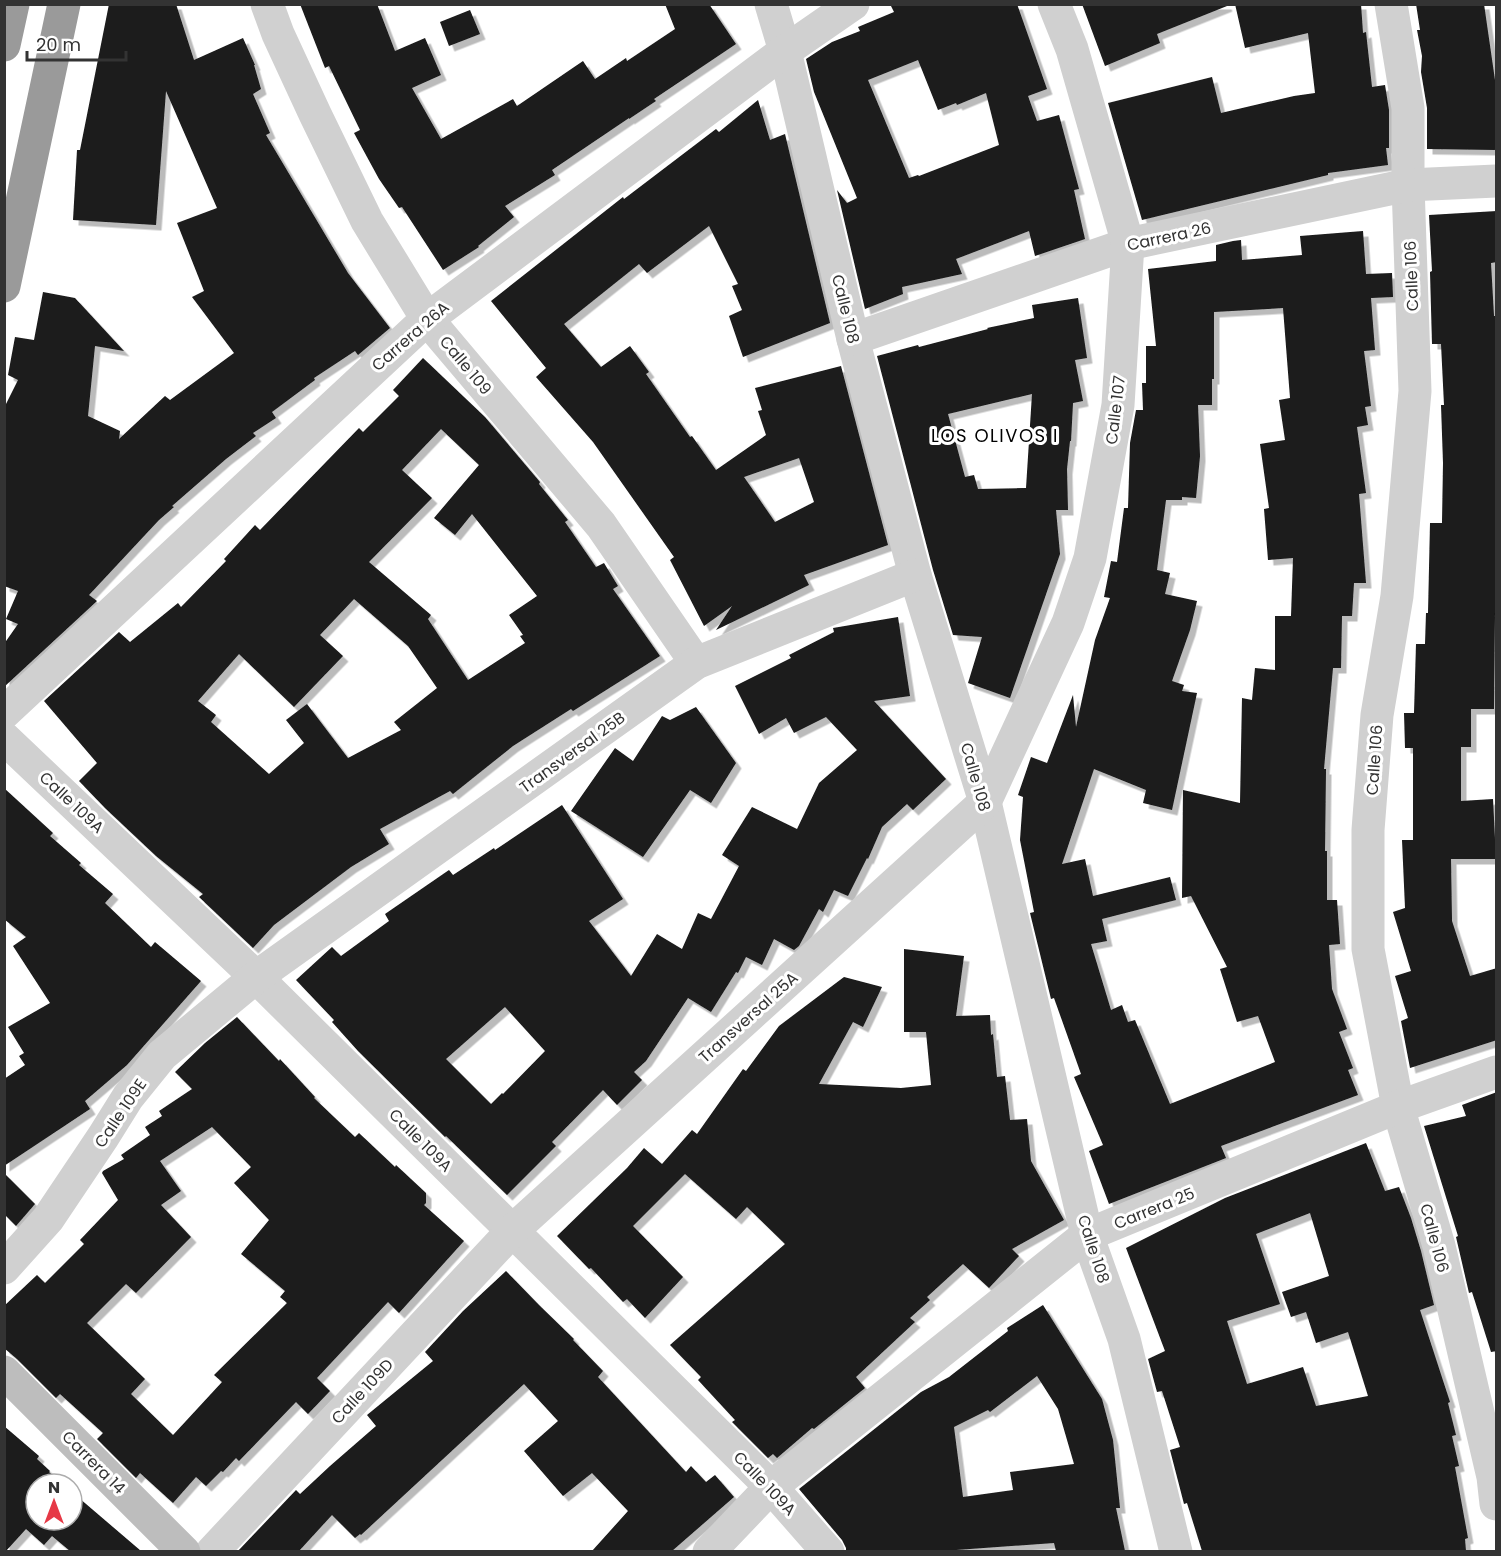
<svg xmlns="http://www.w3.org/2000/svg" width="1501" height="1556" font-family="Poppins,sans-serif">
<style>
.building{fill:#1a1a1a;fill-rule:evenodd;filter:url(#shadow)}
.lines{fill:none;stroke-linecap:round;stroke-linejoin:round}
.street{stroke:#d0d0d0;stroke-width:33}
.secondary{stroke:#bdbdbd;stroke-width:33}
.highway{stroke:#9a9a9a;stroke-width:33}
.labels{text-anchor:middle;stroke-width:6;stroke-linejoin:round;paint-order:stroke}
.street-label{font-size:16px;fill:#333;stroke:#fff}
.neighbourhood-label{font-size:18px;letter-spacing:1.5px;fill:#000;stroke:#fff}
</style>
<defs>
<filter id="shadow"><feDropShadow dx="5.5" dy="5.5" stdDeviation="0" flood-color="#0004"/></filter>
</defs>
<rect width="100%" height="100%" fill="#fff"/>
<!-- building -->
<g class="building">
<path d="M109 4H176L194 60 243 38 255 65H254L261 89 253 94 270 133 266 135 348 273 390 328 358 355 355 351 314 378 315 380 272 412 276 418 253 433 256 436 226 459 172 506 174 507 159 520 89 595 97 601 4 687V644L18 624 6 619 18 591 4 586V408L18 380 8 375 15 337 34 340 43 292 75 298 124 351 95 346 88 416 120 431 119 439 165 396 170 400 234 353 192 297 204 291 177 223 217 208 166 91 156 225 73 220 77 150H80Z"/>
<path d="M300 4H377L395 51 425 38 441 75 412 88 441 139 513 99 517 106 583 61 595 79 626 58 627 61 675 29 665 4H709L736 44 654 99 656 101 629 119V118L552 170 555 175 505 206 514 217 478 246 479 247 443 270 402 207 399 208 379 179 354 133 360 130 329 66 325 68Z"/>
<path d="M890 4H1017L1047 89 1028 96 1037 121 1059 115 1079 189 1074 190 1085 239 1035 256 1029 231 956 259 962 274 902 287 903 294 865 309 837 190 847 203 857 198 814 92 806 59 832 42 860 31 858 27 894 12ZM918 60 938 110 956 103 957 105 986 93 999 145 919 176 918 175 909 178 868 80Z"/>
<path d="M1082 4H1226L1227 6 1157 34 1160 43 1105 66Z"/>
<path d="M1235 4H1361L1363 33 1366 32 1372 87 1385 85 1389 110V148H1386L1388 165 1328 173V175L1142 220 1108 103 1212 77 1221 113 1294 96 1315 93 1308 33 1245 48Z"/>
<path d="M1416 4H1484L1497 94V150L1427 149V108L1421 72 1422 56 1417 30H1420Z"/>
<path d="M470 10 480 34 449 46 440 22Z"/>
<path d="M758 100 770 140 785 134 830 323 743 357 729 316 742 310 732 286 738 284 709 226 647 273 639 264 564 324 601 367 630 346 649 372 646 374 690 437 692 436 716 470 766 435 758 411 762 410 755 388 841 366 888 545 804 575 809 585 716 630 732 606 704 626 670 560 674 557 593 442 536 377 546 368 491 301 623 197 624 199 716 129 719 132ZM799 458 814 502 775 522 744 477Z"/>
<path d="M1497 211V262L1491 263 1494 316H1497V613H1495L1494 709H1471V747H1461V801L1493 799 1496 859H1451L1452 921 1470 976 1497 968V1040L1410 1068 1401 1021 1408 1018 1395 976 1411 971 1393 912 1405 908 1402 840H1413V748H1405L1404 713H1414L1416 644H1425L1426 613H1428L1430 523H1442L1443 463 1441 405H1444L1441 344H1432L1430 272 1432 271 1429 215Z"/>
<path d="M1363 231 1366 274 1392 273 1393 297 1371 298 1375 350 1364 351 1371 406 1365 407 1368 425 1357 427 1366 493 1359 494 1366 583H1354L1352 616H1342L1341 668H1333L1324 769H1326L1325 851H1327V900H1337L1340 944 1329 945 1332 989 1347 1029 1339 1032 1353 1068 1348 1070 1358 1095 1221 1146 1226 1158 1109 1204 1089 1151 1103 1145 1074 1077 1081 1074 1054 998 1051 999 1030 913 1034 912 1020 840 1023 797 1018 795 1031 757 1047 763 1073 695 1076 727 1095 640 1110 598 1104 597 1111 561 1117 562 1124 508H1128L1130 443 1136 410H1143L1142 383H1146V346H1156L1148 269 1216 261V245L1233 241 1241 240 1242 260 1302 255 1300 236ZM1283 308 1290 398 1279 400 1285 440 1260 444 1269 508 1264 509 1268 560 1293 558 1291 616H1275V670L1255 668 1252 700 1242 698 1240 803 1183 790 1182 898 1191 896 1227 967 1220 969 1237 1022 1258 1016 1275 1062 1170 1104 1135 1020 1128 1022 1122 1005 1111 1010 1091 944 1107 941 1102 919 1176 900 1170 877 1093 896 1085 859 1062 864 1094 769 1146 790 1143 803 1172 810 1197 693 1182 691 1184 685 1172 681 1190 630 1197 601 1165 594 1170 573 1157 570 1166 500H1182V497L1196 498 1200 456 1198 405H1212V379H1214V312Z"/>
<path d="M1078 298 1087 358 1075 360 1083 401 1073 403 1071 441H1070L1067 469 1068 510H1056L1060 554 1010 698 968 683 982 637 953 635 933 570 877 356 918 345 919 347 988 329 987 328 1034 318 1032 305ZM1032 394 1026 488 978 489 974 475 965 477 948 414Z"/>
<path d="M423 358 485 417 540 482 539 484 568 520 565 522 596 567 604 563 618 586 613 589 660 656 573 711 571 709 513 746 453 794 450 791 380 829 389 844 351 867 274 925 253 948 199 897 203 894 156 856 105 808 79 781 97 763 44 701 119 632 130 642 178 603 181 607 226 561 224 559 255 525 260 530 359 428 363 432 399 396 393 390ZM441 429 479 465 434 518 455 535 472 514 537 596 509 615 523 635 520 636 525 643 468 680 428 619 431 615 369 562 432 498 402 470ZM354 599 408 646 437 688 394 722 401 730 348 758 307 704 286 720 304 743 269 774 211 722 216 715 198 701 239 654 294 707 343 656 320 635Z"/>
<path d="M898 617 910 696 874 701 946 779 913 810 907 804 882 827 868 859 867 858 848 896 834 890 823 912 819 909 799 946 794 950 774 939 762 965 746 957 738 973 736 972 711 1012 688 998 646 1061 634 1072 642 1080 617 1105 603 1090 552 1142 556 1146 507 1195 446 1136 445 1137 358 1051 332 1022 334 1020 296 980 332 947 341 956 389 921 385 914 449 870 453 875 494 848 495 850 562 805 623 899 589 921 631 976 657 934 682 949 698 913 711 919 739 866 722 855 752 807 797 829 819 783 857 750 826 717 794 733 786 718 759 734 735 686 791 658 789 655 834 632 833 628ZM505 1007 545 1051 503 1094 502 1093 491 1104 446 1059Z"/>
<path d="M696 707 736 763 711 803 690 790 643 857 571 811 615 748 633 761 662 716 670 720Z"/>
<path d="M4 788 53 833 50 836 81 863 79 865 113 894 105 903 151 947 155 942 201 981 127 1065 85 1101 90 1109 4 1166V1079L25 1065 19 1056 24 1053 8 1027 50 1003 13 946 26 937 4 919Z"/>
<path d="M904 949 964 956 956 1016 990 1015 991 1035 993 1034 997 1077 1005 1076 1010 1120 1027 1119 1031 1161 1064 1220 1012 1249 1019 1256 989 1288 963 1264 927 1297 930 1300 910 1318 915 1322 856 1377 865 1388 814 1429 812 1428 777 1458 773 1454 768 1458 732 1422 735 1420 698 1380 701 1377 670 1345 785 1244 747 1207 736 1219 685 1174 633 1226 683 1277 645 1318 627 1299 623 1302 591 1268 589 1269 557 1236 627 1168 644 1148 662 1164 692 1130 697 1134 743 1069 746 1071 779 1026 844 977 882 987 863 1027 853 1022 819 1084 901 1088 931 1085 926 1032H904Z"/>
<path d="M237 1017 279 1061 280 1059 315 1097 314 1098 355 1137 359 1133 395 1167 396 1165 426 1193V1203L424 1205 464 1241 399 1313 388 1302 317 1378 330 1391 308 1414 296 1402 239 1461 236 1458 223 1472 221 1471 206 1486 196 1477 173 1503 140 1473 136 1478 97 1439 103 1433 60 1394 56 1398 17 1359 4 1348V1306L37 1275 45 1283 84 1244 80 1240 118 1200 102 1173 103 1171 124 1159 121 1155 150 1135 145 1127 162 1116 159 1111 192 1089 175 1072 205 1043ZM212 1127 251 1167 234 1183 269 1220 241 1254 285 1291 280 1297 287 1303 214 1375 222 1382 173 1435 131 1394 145 1379 87 1323 126 1284 136 1293 191 1237 161 1205 181 1191 160 1161Z"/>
<path d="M1497 1092V1351L1491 1352 1472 1292 1469 1293 1456 1237 1458 1236 1424 1126 1466 1116 1462 1105Z"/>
<path d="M1366 1143 1385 1191 1399 1187 1411 1218 1421 1251 1434 1305 1420 1310 1450 1402 1448 1403 1456 1435 1452 1436 1459 1466 1455 1467 1468 1538 1465 1539 1466 1551H1202L1187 1503 1184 1504 1170 1450 1180 1447 1162 1391 1157 1392 1148 1359 1165 1351 1126 1248 1225 1198ZM1310 1213 1329 1276 1282 1292 1291 1317 1306 1312 1316 1343 1348 1332 1368 1396 1316 1406 1303 1367 1247 1384 1227 1321 1280 1304 1256 1234Z"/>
<path d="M4 1173 35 1204 16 1226 4 1214Z"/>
<path d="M506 1271 539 1305 574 1339 573 1340 603 1371 598 1377 686 1472 691 1466 706 1482 715 1475 734 1497 672 1551H592L628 1511 592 1473 563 1496 524 1451 558 1421 524 1384 361 1535 360 1534 355 1538 332 1515 299 1551H238L296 1490 300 1494 330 1466 376 1426 367 1415 433 1361 425 1352 463 1311Z"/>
<path d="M1043 1305 1102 1399 1113 1440 1120 1508H1116L1125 1551H1056L1054 1543 942 1551H846V1548L842 1540 799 1489 921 1392 949 1377 1008 1331 1007 1328ZM1037 1376 1058 1409 1074 1464 1010 1472 1013 1490 963 1497 954 1427 988 1410 990 1412Z"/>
<path d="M4 1426 39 1456 37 1459 50 1471 49 1472 63 1484H36V1520H72V1492L141 1551H70L52 1536 44 1545 26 1529 6 1551H4Z"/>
</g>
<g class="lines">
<!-- street -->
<g class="street">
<path d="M267 4 278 34 315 114 367 221 427 319 601 525 696 663"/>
<path d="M771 4 785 51 853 339 915 575 985 802 1087 1235 1124 1339 1176 1552"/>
<path d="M1391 4 1408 108V185L1415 391 1397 596 1377 715 1368 830V949L1398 1107 1439 1246 1493 1477 1496 1504"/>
<path d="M853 339 1128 244 1408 185 1496 181"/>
<path d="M4 713 427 319 785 51 853 4"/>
<path d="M4 738 256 977 771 1487 828 1552"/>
<path d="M4 1268 48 1219 103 1137 128 1097 162 1055 256 977 696 663 915 575"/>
<path d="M212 1552 512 1231 985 802 1068 623 1090 558 1118 405 1128 244 1072 49 1054 4"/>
<path d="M709 1552 771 1487 1087 1235 1398 1107 1496 1072"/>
</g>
<!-- secondary -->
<path class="secondary" d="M4 1372 184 1552"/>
<!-- highway -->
<g class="highway">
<path d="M4 45 13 4"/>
<path d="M4 286 64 4"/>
</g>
</g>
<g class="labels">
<!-- street labels -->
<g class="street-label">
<text transform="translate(1169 236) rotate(-12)" y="6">Carrera 26</text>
<text transform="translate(1411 276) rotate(-92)" y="6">Calle 106</text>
<text transform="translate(846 309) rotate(76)" y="6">Calle 108</text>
<text transform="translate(410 336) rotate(-41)" y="6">Carrera 26A</text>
<text transform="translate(466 365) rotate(50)" y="6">Calle 109</text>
<text transform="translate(1115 410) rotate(-83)" y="6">Calle 107</text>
<text transform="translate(572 752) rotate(-36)" y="6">Transversal 25B</text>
<text transform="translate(1374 760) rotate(-86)" y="6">Calle 106</text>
<text transform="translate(976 777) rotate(74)" y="6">Calle 108</text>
<text transform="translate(72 802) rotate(43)" y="6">Calle 109A</text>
<text transform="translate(748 1017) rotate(-42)" y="6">Transversal 25A</text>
<text transform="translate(120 1113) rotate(-56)" y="6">Calle 109E</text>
<text transform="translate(421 1140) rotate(45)" y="6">Calle 109A</text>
<text transform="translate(1154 1208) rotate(-22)" y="6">Carrera 25</text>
<text transform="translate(1435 1238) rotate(75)" y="6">Calle 106</text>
<text transform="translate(1094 1249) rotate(72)" y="6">Calle 108</text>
<text transform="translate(362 1391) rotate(-47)" y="6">Calle 109D</text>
<text transform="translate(94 1462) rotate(45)" y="6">Carrera 14</text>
<text transform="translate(765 1483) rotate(46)" y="6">Calle 109A</text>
</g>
<!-- neighbourhood labels -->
<g class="neighbourhood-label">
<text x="995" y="442">LOS OLIVOS I</text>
</g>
</g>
<!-- border -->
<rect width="1501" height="1556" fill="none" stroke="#333333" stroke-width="12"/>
<!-- north arrow -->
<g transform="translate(54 1502)"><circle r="28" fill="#ffffff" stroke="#adadad" stroke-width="1.5"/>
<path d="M0-4.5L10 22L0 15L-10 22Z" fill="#e63946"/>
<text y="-9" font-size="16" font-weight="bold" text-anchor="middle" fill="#333333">N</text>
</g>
<!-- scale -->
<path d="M27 51v9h99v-9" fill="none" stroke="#333333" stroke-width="3"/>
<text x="36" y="51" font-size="18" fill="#333333" stroke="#ffffff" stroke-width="4.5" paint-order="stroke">20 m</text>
</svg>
